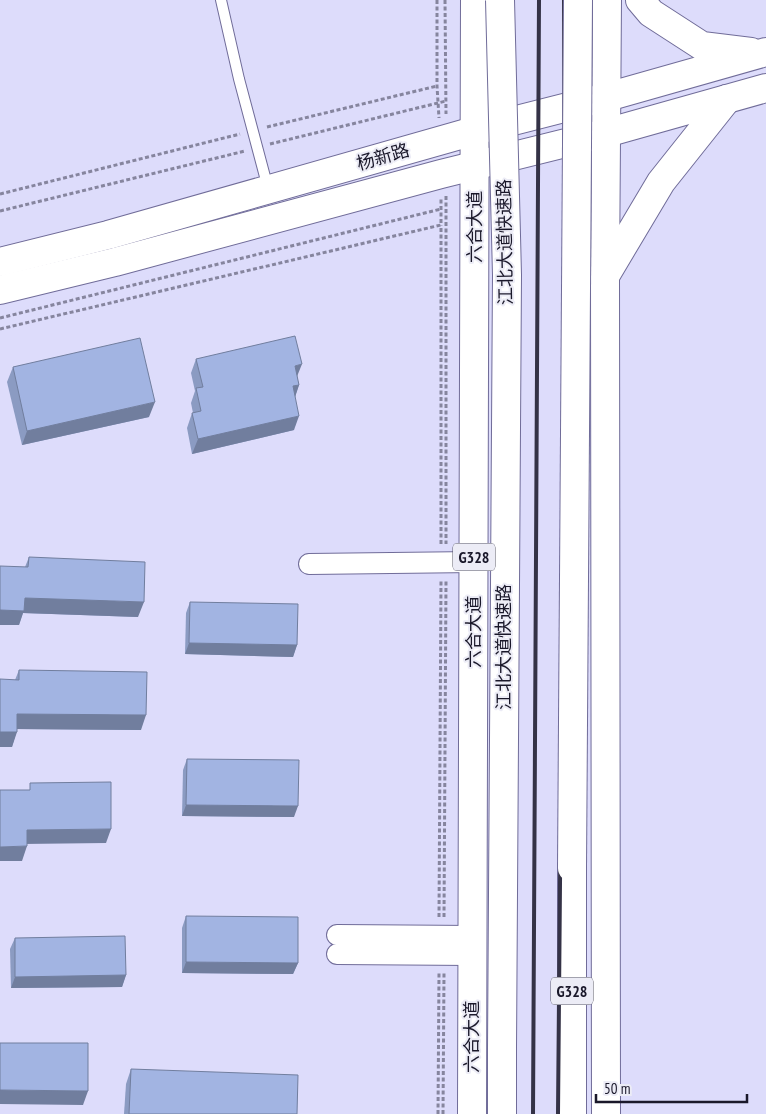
<svg xmlns="http://www.w3.org/2000/svg" width="766" height="1114" font-family="'PT Sans Narrow','Noto Sans SC',sans-serif">
<style>
.lines{fill:none;stroke-linecap:round;stroke-linejoin:round}
.lane-casing{stroke:#706c99;stroke-width:12}
.street-casing{stroke:#706c99;stroke-width:22}
.secondary-casing{stroke:#706c99;stroke-width:30}
.primary-casing{stroke:#706c99;stroke-width:30}
.highway-casing{stroke:#706c99;stroke-width:30}
.path{stroke:#86859e;stroke-width:3;stroke-dasharray:4 2.5;stroke-linecap:butt}
.lane{stroke:#fff;stroke-width:10}
.street{stroke:#fff;stroke-width:20}
.secondary{stroke:#fff;stroke-width:28}
.primary{stroke:#fff;stroke-width:28}
.highway{stroke:#fff;stroke-width:28}
.rail{stroke:#343246;stroke-width:4}
.highway-bridge-casing{stroke:#706c99;stroke-width:30;stroke-linecap:butt}
.highway-bridge{stroke:#fff;stroke-width:28}
.wall{fill:#8b9bc2}
.shaded-wall{fill:#717e9e}
.building{fill:#a2b4e2;stroke:#717e9e}
.labels{text-anchor:middle;stroke-width:4;stroke-linejoin:round;paint-order:stroke}
.shield{fill:#ececf6;stroke:#595867;stroke-width:1}
.shield-label{font-size:16px;font-weight:bold;fill:#1a182a}
.street-label{font-size:18px;fill:#1a182a;stroke:#ececf6}
</style>
<rect width="100%" height="100%" fill="#dddcfb"/>
<g class="lines">
<!-- lane casing -->
<g class="lane-casing">
<path id="lane" d="M221 0 239 79 268 188"/>
</g>
<!-- street casing -->
<g class="street-casing">
<g id="street">
<path d="M309 564 474 562"/>
<path d="M337 935 473 936"/>
<path d="M337 954 472 955"/>
</g>
</g>
<!-- secondary casing -->
<g class="secondary-casing">
<g id="secondary">
<path d="M640 0 651 13 702 46 751 52"/>
<path d="M0 262 108 235 474 131 607 97 766 52"/>
<path d="M605 276 661 182 727 99"/>
<path d="M0 290 115 262 441 174 606 133 766 88"/>
</g>
</g>
<!-- primary casing -->
<g class="primary-casing">
<g id="primary">
<path d="M472 1114 475 0"/>
<path d="M606 1114 605 276 607 0"/>
</g>
</g>
<!-- highway casing -->
<g class="highway-casing">
<g id="highway">
<path d="M572 868V1114"/>
<path d="M502 1048V1114"/>
</g>
</g>
<!-- path -->
<g class="path">
<path d="M437 0V86L439 118"/>
<path d="M445 0 446 114"/>
<path d="M267 127 437 86"/>
<path d="M270 144 446 101"/>
<path d="M0 194 240 134"/>
<path d="M446 196V544"/>
<path d="M0 211 245 151"/>
<path d="M0 318 441 209"/>
<path d="M0 329 441 225V199"/>
<path d="M441 544V225"/>
<path d="M439 917 441 581"/>
<path d="M444 917 446 581"/>
<path d="M438 1114 439 973"/>
<path d="M443 1114 444 973"/>
</g>
<!-- lane -->
<use href="#lane" class="lane"/>
<!-- street -->
<use href="#street" class="street"/>
<!-- secondary -->
<use href="#secondary" class="secondary"/>
<!-- primary -->
<use href="#primary" class="primary"/>
<!-- highway -->
<use href="#highway" class="highway"/>
<!-- rail -->
<g class="rail">
<path d="M533 1114 539 0"/>
<path d="M558 1114 565 306 564 0"/>
</g>
<!-- highway-bridge casing -->
<g class="highway-bridge-casing">
<g id="highway-bridge">
<path d="M500 0 507 275 502 1048"/>
<path d="M572 868 578 0"/>
</g>
</g>
<!-- highway-bridge -->
<use href="#highway-bridge" class="highway-bridge"/>
</g>
<!-- wall -->
<g class="wall">
<path d="M196 359 297 376 299 385 295 397 294 430 192 454 187 428 192 413H193L191 403 195 391 191 373Z"/>
<path d="M13 367 149 417 22 445 7 382Z"/>
<path d="M29 557 138 617 23 613 19 625 25 567Z"/>
<path d="M190 602 297 645 293 657 185 654 186 613Z"/>
<path d="M19 670 141 730 17 729 12 747 15 680Z"/>
<path d="M187 759 294 817 182 816 183 770Z"/>
<path d="M186 916 298 963 293 974 182 973V928Z"/>
<path d="M15 938 126 975 122 987 11 988 10 949Z"/>
<path d="M131 1069 297 1114H124L126 1084Z"/>
</g>
<!-- shaded-wall -->
<g class="shaded-wall">
<path d="M302 364 296 379 295 366Z"/>
<path d="M299 385 294 400 293 386Z"/>
<path d="M155 402 149 417 22 445 27 431Z"/>
<path d="M299 416 294 430 192 454 198 439Z"/>
<path d="M25 598 144 602 138 617 23 613 19 625H0V610Z"/>
<path d="M189 643 297 645 293 657 185 654Z"/>
<path d="M17 714 146 715 141 730 12 729Z"/>
<path d="M0 732H17L12 747H0Z"/>
<path d="M186 805 298 806 294 817 182 816Z"/>
<path d="M111 829 106 843 22 844 27 830Z"/>
<path d="M27 846 22 861H0V847Z"/>
<path d="M186 962 298 963 293 974 182 973Z"/>
<path d="M126 975 122 987 11 988 15 977Z"/>
<path d="M0 1090 88 1091 83 1105 0 1104Z"/>
</g>
<!-- building -->
<g class="building">
<path d="M295 336 302 364 295 366 299 385 293 386 299 416 198 439 192 413 201 411 196 388 203 387 196 359Z"/>
<path d="M140 338 155 402 27 431 13 367Z"/>
<path d="M29 557 145 562 144 602 25 598 24 611 0 610V566L28 567Z"/>
<path d="M190 602 298 604 297 645 189 643Z"/>
<path d="M19 670 147 672 146 715 17 714V732H0V679L19 680Z"/>
<path d="M187 759 299 760 298 806 186 805Z"/>
<path d="M111 782V829L27 830V846L0 847V790H30V783Z"/>
<path d="M186 916 298 917V963L186 962Z"/>
<path d="M125 936 126 975 15 977V938Z"/>
<path d="M0 1043H88V1091L0 1090Z"/>
<path d="M131 1069 298 1075 297 1114H129Z"/>
</g>
<g class="labels">
<!-- shield labels -->
<g class="shield">
<rect x="453" y="543.5" width="42" height="27" rx="4"/>
<rect x="551" y="977.5" width="42" height="27" rx="4"/>
</g>
<g class="shield-label">
<text x="474" y="563">G328</text>
<text x="572" y="997">G328</text>
</g>
<!-- street labels -->
<g class="street-label">
<text transform="translate(383 157) rotate(-16)" y="6">杨新路</text>
<text transform="translate(475 227) rotate(-90)" y="6">六合大道</text>
<text transform="translate(505 242) rotate(-91)" y="6">江北大道快速路</text>
<text transform="translate(474 632) rotate(-90)" y="6">六合大道</text>
<text transform="translate(504 647) rotate(-90)" y="6">江北大道快速路</text>
<text transform="translate(472 1037) rotate(-90)" y="6">六合大道</text>
</g>
</g>
<!-- scale -->
<path d="M596 1094v8h151v-8" fill="none" stroke="#1a182a" stroke-width="2.5"/>
<text x="604" y="1094" font-size="15" fill="#1a182a" stroke="#ececf6" stroke-width="4" paint-order="stroke">50 m</text>
</svg>
